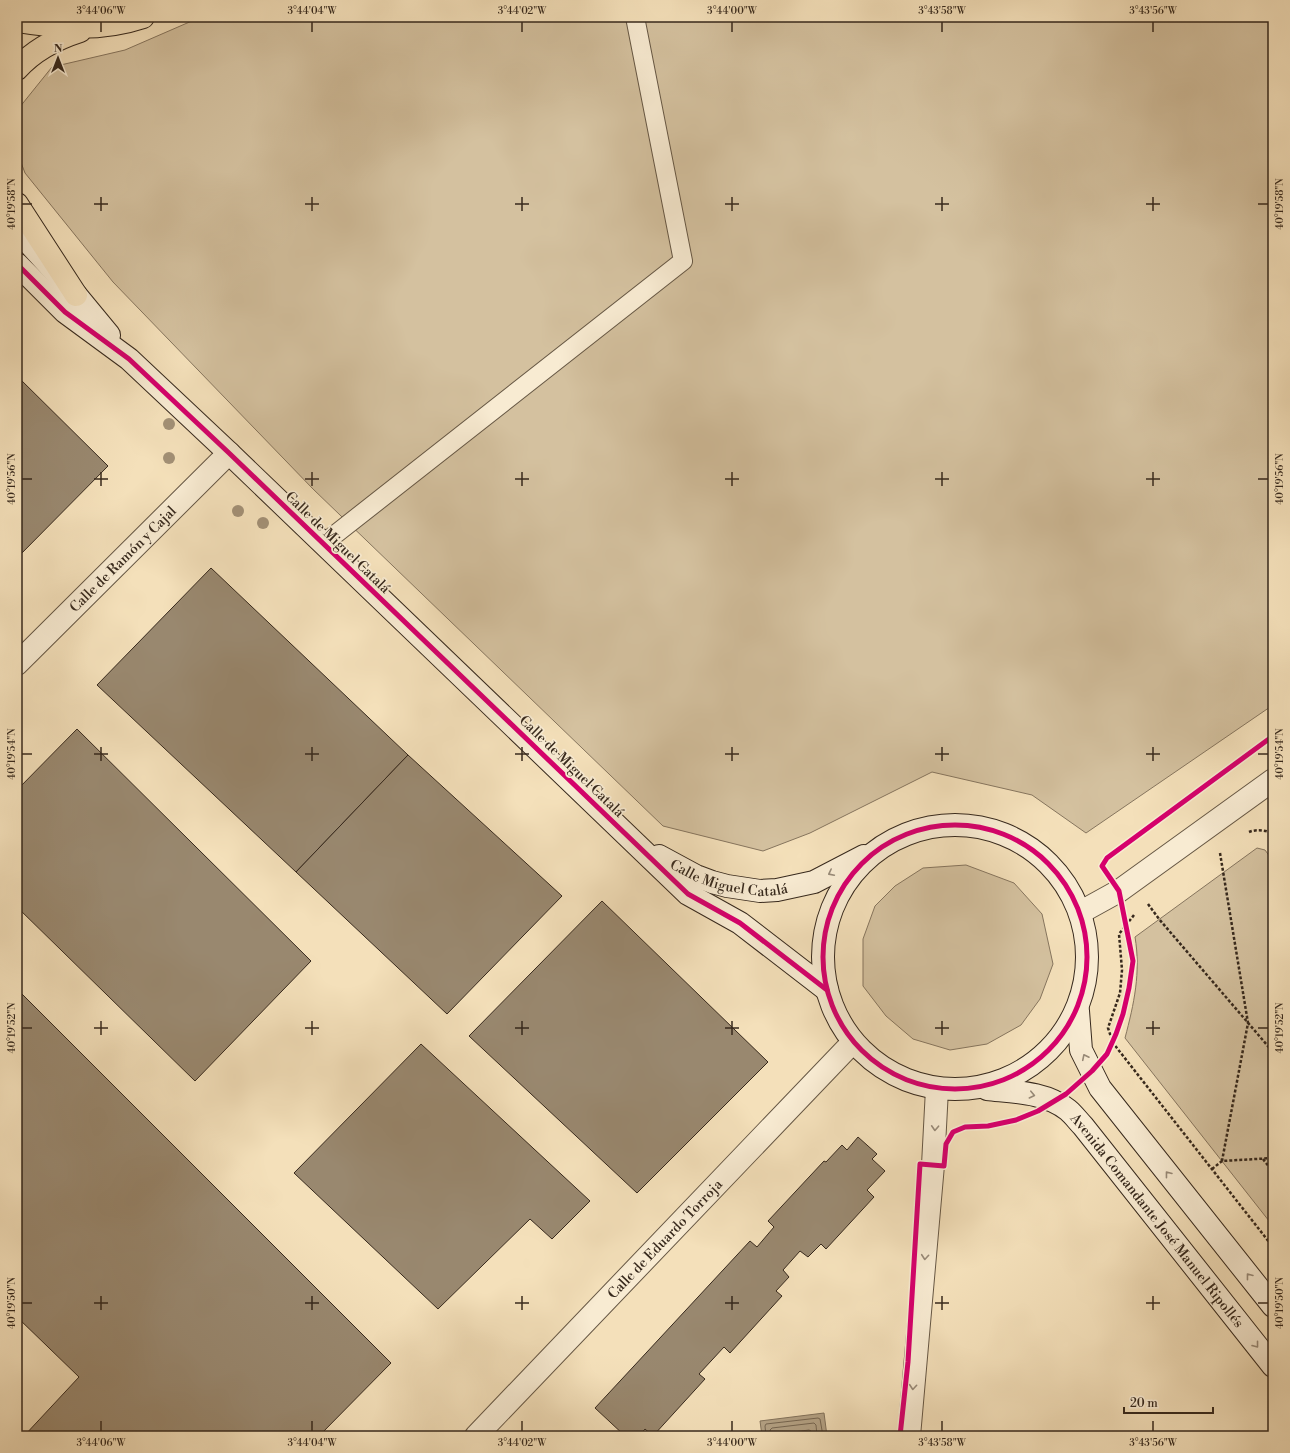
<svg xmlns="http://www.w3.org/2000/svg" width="1290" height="1453" font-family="'Libre Bodoni',serif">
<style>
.green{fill:#d4c19f;stroke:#86755e}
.water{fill:#b4a285;stroke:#82725b}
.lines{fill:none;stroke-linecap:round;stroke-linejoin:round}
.shore{stroke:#766651;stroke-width:1}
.building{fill:#99886f;stroke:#37291d}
.lane-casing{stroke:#665744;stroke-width:20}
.street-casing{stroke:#665744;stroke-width:24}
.secondary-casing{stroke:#37291d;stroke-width:24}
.highway-casing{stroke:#37291d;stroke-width:24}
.path{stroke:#37291d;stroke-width:2.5;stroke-dasharray:3 2;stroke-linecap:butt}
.lane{stroke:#f8ebd2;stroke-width:18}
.street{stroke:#f8ebd2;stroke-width:22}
.secondary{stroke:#f8ebd2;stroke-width:22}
.highway{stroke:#f4e0ba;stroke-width:22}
.cycleway-casing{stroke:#f8ebd2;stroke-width:8}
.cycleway{stroke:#d6006c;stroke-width:5}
.tree{fill:#a29076}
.oneway{stroke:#988a78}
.ticks{fill:none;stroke:#37291d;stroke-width:1.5}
.labels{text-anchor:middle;stroke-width:3.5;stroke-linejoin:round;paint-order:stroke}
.street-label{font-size:14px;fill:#37291d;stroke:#f8ebd2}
.neatline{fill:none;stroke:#37291d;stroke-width:1.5}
.ticks-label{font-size:10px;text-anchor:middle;fill:#37291d}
</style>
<rect width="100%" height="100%" fill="#f4e0ba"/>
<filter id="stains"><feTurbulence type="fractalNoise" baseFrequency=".005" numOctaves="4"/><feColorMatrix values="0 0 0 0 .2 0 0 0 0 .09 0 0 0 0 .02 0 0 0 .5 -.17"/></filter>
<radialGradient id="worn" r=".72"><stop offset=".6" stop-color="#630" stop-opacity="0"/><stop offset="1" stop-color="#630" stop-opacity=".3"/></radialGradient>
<!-- green -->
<g class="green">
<path d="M201 17H1273V705L1086 833 1032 795 932 772 810 833 763 851 663 826 313 489 113 282 25 173 17 152V118L19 108 52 67 125 50Z"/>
<path d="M1257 848 1265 850 1273 861V1226L1125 1038C1134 1004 1141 972 1135 937Z"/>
<path d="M966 865 1014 883 1042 914 1053 964 1040 999 1021 1025 987 1044 950 1050 913 1039 886 1016 863 986V939L875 906 895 886 923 868Z"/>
</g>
<!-- water -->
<path class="water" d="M824 1413 827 1436H762L760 1421Z"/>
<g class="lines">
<!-- shore -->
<g class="shore">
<path d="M766 1436 765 1426 766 1424 818 1418 820 1419 823 1436"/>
<path d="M771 1436 770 1430 772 1428 814 1423 816 1425 817 1436"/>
<path d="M777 1436 778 1434 809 1430 811 1431V1436"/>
</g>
</g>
<!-- building -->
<g class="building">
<path d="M17 376 108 466 17 558Z"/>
<path d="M211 568 408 755 296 872 97 685Z"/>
<path d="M77 729 311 961 195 1081 17 907V790Z"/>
<path d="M408 755 562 896 447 1014 296 872Z"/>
<path d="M602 901 768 1062 637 1193 469 1036Z"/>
<path d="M17 989 391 1363 319 1436H24L79 1377 17 1317Z"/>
<path d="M421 1044 590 1201 552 1239 530 1219 438 1309 294 1173Z"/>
<path d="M858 1137 877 1154 872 1159 885 1171 867 1190 874 1197 826 1249 821 1244 808 1257 800 1251 783 1270 789 1277 776 1291 782 1296 730 1353 724 1347 699 1374 705 1379 653 1436 645 1429 639 1436H625L595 1408 750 1241 757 1247 774 1227 768 1221 824 1161 826 1162 842 1145 847 1150Z"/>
</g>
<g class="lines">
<!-- lane casing -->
<g class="lane-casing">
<path id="lane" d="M323 544 683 261 635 17"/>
</g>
<!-- street casing -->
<g class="street-casing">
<g id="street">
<path id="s1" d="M17 664 229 453"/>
<path d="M1081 912 1119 891 1273 780"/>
<path id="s2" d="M476 1436 853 1042"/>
<path d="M909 1436 933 1165 937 1089"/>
</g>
</g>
<!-- secondary casing -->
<g class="secondary-casing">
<g id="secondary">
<path d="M17 230 76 295 109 335"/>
<path d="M17 264 65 312 129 359 229 453 688 894 740 923 827 990"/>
<circle cx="955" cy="957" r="132"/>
<path id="s3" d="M659 856 696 876 712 882 727 886 760 891 777 890 814 882 864 856"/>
<path d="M1078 1011 1081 1050 1100 1088 1273 1306"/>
<path id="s4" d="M987 1089C1014 1092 1046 1092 1068 1110 1074 1115 1078 1121 1083 1126L1273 1366"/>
</g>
</g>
<!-- highway casing -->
<g class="highway-casing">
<g id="highway">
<path d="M17 21C59 28 101 31 143 17"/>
<path d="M17 69C34 50 55 39 80 31"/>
<path d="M17 204 76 295"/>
</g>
</g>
<!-- path -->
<g class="path">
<path d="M1249 832C1256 829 1267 830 1273 834"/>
<path d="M1220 853 1248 1023 1222 1161 1273 1158"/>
<path d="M1148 904 1159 919 1273 1052"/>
<path d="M1134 915 1119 934 1122 970 1120 993 1108 1028 1113 1043 1273 1247"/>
<path d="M1263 1159 1273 1172"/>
<path d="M1212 1169 1222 1161"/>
</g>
<!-- lane -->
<use href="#lane" class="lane"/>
<!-- street -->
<use href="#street" class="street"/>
<!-- secondary -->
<use href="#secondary" class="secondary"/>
<!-- highway -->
<use href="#highway" class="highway"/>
<!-- cycleway casing -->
<g class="cycleway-casing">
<g id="cycleway">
<path d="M17 264 65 312 129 359 229 453 688 894 740 923 827 990"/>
<circle cx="955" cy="957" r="132"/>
<path d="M900 1436 908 1362 920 1164 944 1166 946 1144 953 1132 965 1127 988 1126 1016 1120 1038 1111 1066 1094 1092 1071 1107 1054 1116 1034 1123 1014 1129 988 1133 961 1119 891 1102 866 1107 858 1273 736"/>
</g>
</g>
<!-- cycleway -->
<use href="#cycleway" class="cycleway"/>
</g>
<!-- trees -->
<g class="tree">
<circle cx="169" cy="424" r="6"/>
<circle cx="169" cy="458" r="6"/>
<circle cx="238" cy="511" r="6"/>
<circle cx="263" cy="523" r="6"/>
</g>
<!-- one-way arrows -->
<defs><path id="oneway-chevron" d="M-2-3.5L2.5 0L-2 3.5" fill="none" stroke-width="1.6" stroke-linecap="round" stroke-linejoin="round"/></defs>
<g class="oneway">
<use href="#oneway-chevron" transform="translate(831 873) rotate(153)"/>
<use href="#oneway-chevron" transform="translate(1085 1057) rotate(-116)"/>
<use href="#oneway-chevron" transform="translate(1032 1095) rotate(13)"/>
<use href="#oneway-chevron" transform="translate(935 1128) rotate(93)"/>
<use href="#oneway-chevron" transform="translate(1168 1174) rotate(-128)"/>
<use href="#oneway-chevron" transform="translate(925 1257) rotate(95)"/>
<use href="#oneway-chevron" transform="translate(1249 1276) rotate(-128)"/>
<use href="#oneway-chevron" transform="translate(1256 1345) rotate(52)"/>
<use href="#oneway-chevron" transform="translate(913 1387) rotate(95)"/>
</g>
<!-- ticks -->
<path class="ticks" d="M101 22V32M312 22V32M522 22V32M732 22V32M942 22V32M1153 22V32M101 197V211M312 197V211M522 197V211M732 197V211M942 197V211M1153 197V211M22 204H32M94 204H108M305 204H319M515 204H529M725 204H739M935 204H949M1146 204H1160M1258 204H1268M101 472V486M312 472V486M522 472V486M732 472V486M942 472V486M1153 472V486M22 479H32M94 479H108M305 479H319M515 479H529M725 479H739M935 479H949M1146 479H1160M1258 479H1268M101 747V761M312 747V761M522 747V761M732 747V761M942 747V761M1153 747V761M22 754H32M94 754H108M305 754H319M515 754H529M725 754H739M935 754H949M1146 754H1160M1258 754H1268M101 1021V1035M312 1021V1035M522 1021V1035M732 1021V1035M942 1021V1035M1153 1021V1035M22 1028H32M94 1028H108M305 1028H319M515 1028H529M725 1028H739M935 1028H949M1146 1028H1160M1258 1028H1268M101 1296V1310M312 1296V1310M522 1296V1310M732 1296V1310M942 1296V1310M1153 1296V1310M22 1303H32M94 1303H108M305 1303H319M515 1303H529M725 1303H739M935 1303H949M1146 1303H1160M1258 1303H1268M101 1421V1431M312 1421V1431M522 1421V1431M732 1421V1431M942 1421V1431M1153 1421V1431"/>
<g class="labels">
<!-- street labels -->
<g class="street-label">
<text transform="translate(338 542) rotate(44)" y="5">Calle de Miguel Catalá</text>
<text dy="5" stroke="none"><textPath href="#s1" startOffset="149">Calle de Ramón y Cajal</textPath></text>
<text transform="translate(572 766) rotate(44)" y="5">Calle de Miguel Catalá</text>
<text dy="5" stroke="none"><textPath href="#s3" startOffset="75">Calle Miguel Catalá</textPath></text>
<text dy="5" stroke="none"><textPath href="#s4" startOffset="227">Avenida Comandante José Manuel Ripollés</textPath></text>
<text dy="5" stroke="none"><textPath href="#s2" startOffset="273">Calle de Eduardo Torroja</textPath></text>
</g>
</g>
<!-- margin -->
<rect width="1290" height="1453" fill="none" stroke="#f4e0ba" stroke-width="44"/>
<!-- north arrow -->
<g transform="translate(58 58)" stroke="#f8ebd2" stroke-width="3" paint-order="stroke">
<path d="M0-3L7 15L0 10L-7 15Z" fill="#37291d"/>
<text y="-6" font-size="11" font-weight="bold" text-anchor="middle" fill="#37291d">N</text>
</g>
<!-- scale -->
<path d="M1124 1407v6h89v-6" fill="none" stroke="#37291d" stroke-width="2"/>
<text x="1130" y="1407" font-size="12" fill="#37291d" stroke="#f8ebd2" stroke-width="3" paint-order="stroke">20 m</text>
<rect x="22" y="22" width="1246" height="1409" class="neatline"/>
<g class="ticks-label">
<text x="101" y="14">3°44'06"W</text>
<text x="312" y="14">3°44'04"W</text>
<text x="522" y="14">3°44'02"W</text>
<text x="732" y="14">3°44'00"W</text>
<text x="942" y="14">3°43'58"W</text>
<text x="1153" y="14">3°43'56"W</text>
<text transform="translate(11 204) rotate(-90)" y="4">40°19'58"N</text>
<text transform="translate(1279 204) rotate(-90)" y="4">40°19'58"N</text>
<text transform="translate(11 479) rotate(-90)" y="4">40°19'56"N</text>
<text transform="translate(1279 479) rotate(-90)" y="4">40°19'56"N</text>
<text transform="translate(11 754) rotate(-90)" y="4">40°19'54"N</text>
<text transform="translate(1279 754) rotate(-90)" y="4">40°19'54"N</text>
<text transform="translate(11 1028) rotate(-90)" y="4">40°19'52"N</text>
<text transform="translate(1279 1028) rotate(-90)" y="4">40°19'52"N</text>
<text transform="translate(11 1303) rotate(-90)" y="4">40°19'50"N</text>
<text transform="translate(1279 1303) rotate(-90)" y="4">40°19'50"N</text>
<text x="101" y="1446">3°44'06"W</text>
<text x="312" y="1446">3°44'04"W</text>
<text x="522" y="1446">3°44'02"W</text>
<text x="732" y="1446">3°44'00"W</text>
<text x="942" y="1446">3°43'58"W</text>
<text x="1153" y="1446">3°43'56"W</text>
</g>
<rect width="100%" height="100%" filter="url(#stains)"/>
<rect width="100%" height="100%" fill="url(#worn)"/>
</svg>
